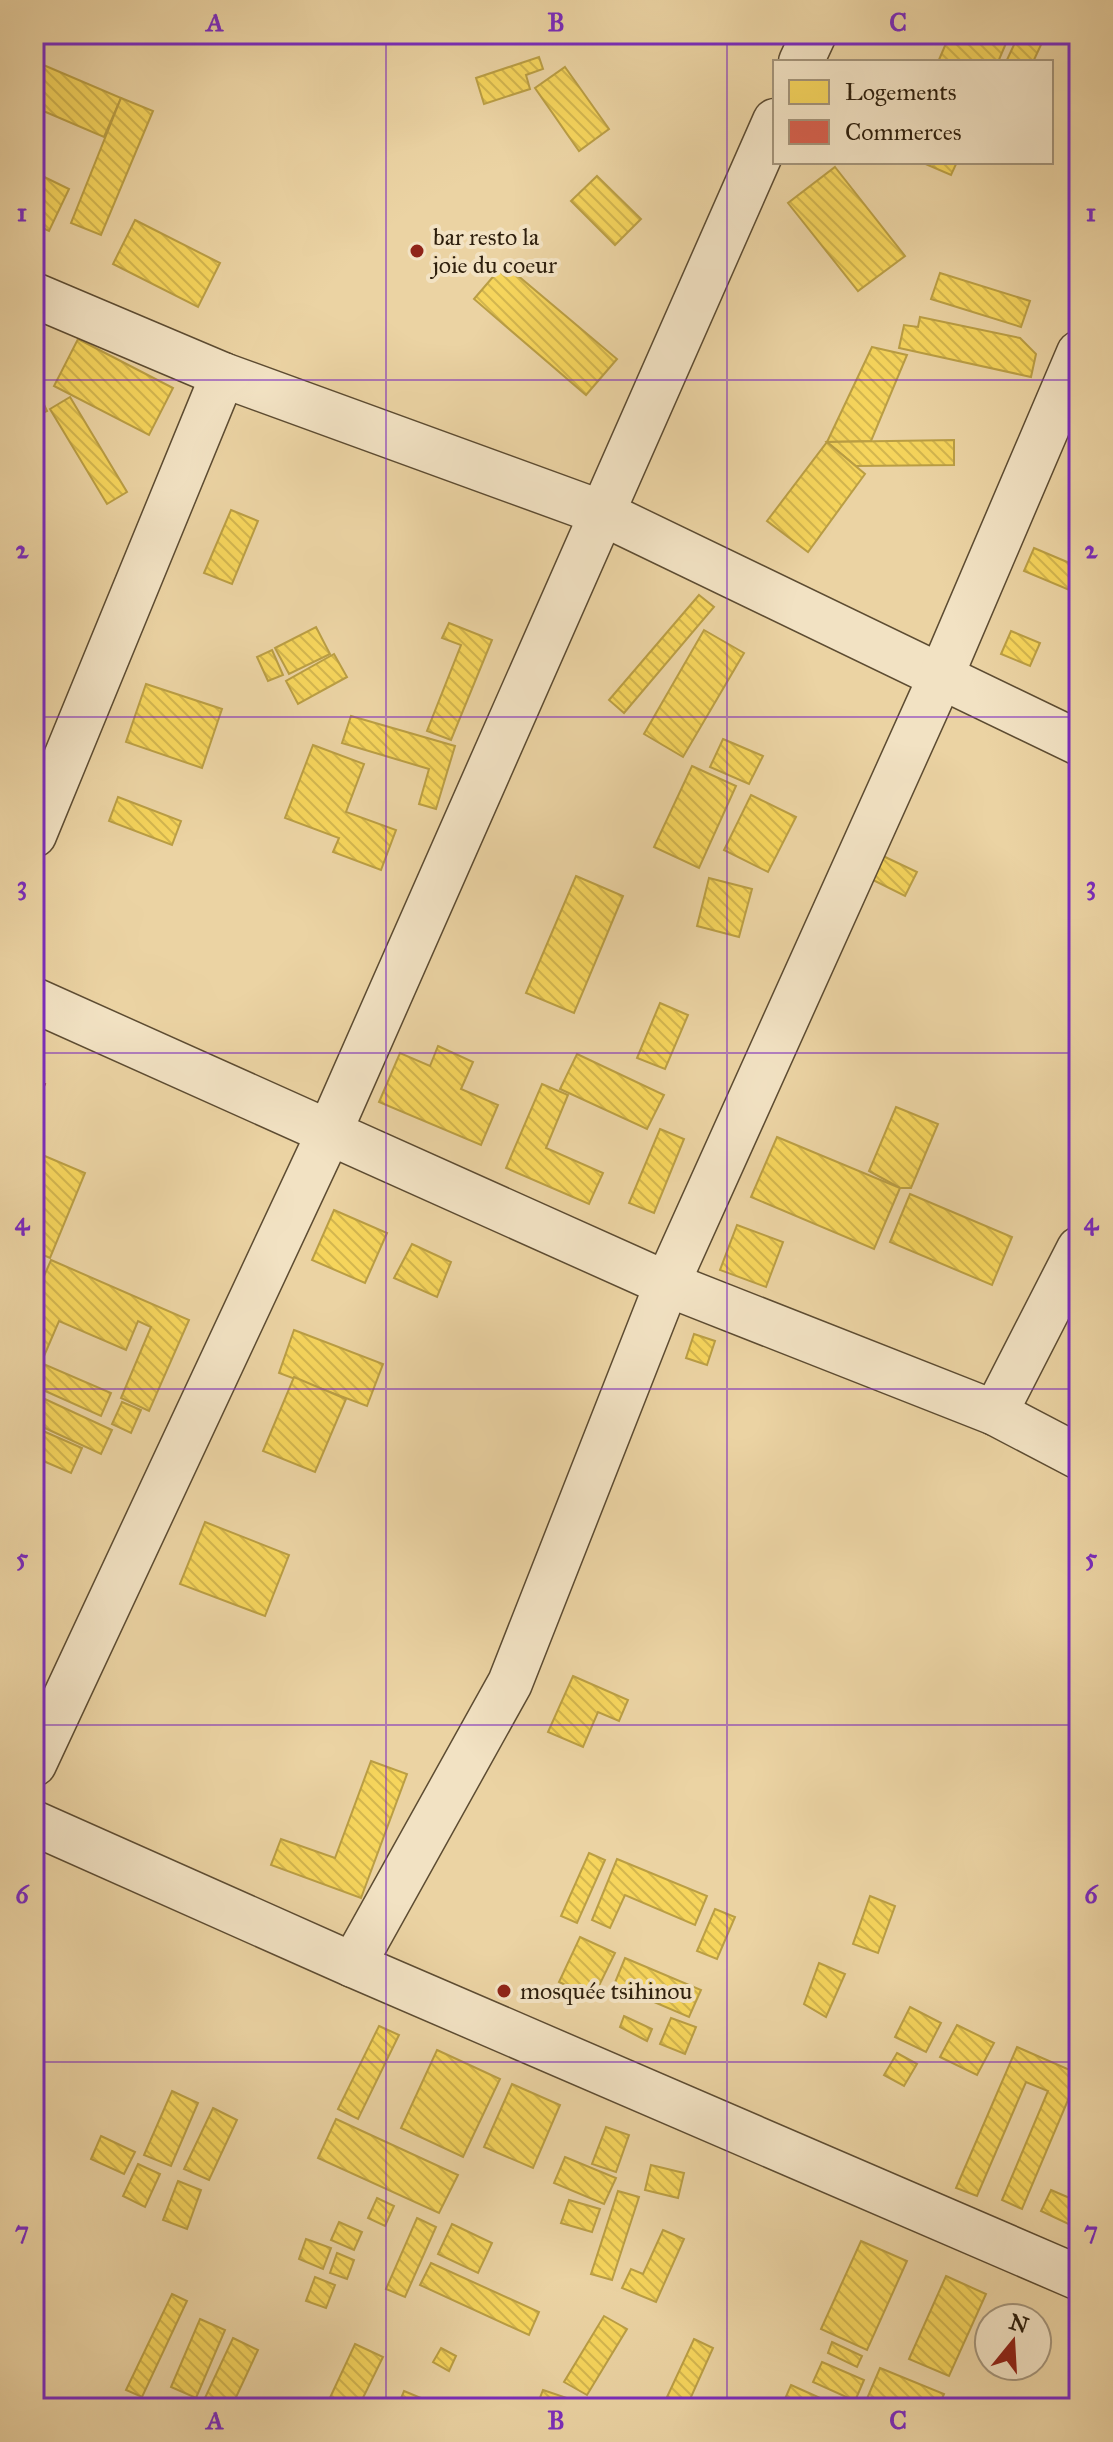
<svg xmlns="http://www.w3.org/2000/svg" width="1113" height="2442" font-family="'IM FELL Great Primer',serif">
<style>
.homes{fill:url(#homes-back-hatch);stroke:#ba9e44;stroke-width:2}
.shops{fill:url(#shops-back-hatch);stroke:#a44c3a;stroke-width:2}
.lines{fill:none;stroke-linecap:round;stroke-linejoin:round}
.minor-casing{stroke:#5d4c32;stroke-width:47}
.minor{stroke:#f2e2c3;stroke-width:44}
.grid{fill:none;stroke:#7b2cbf;stroke-width:2;stroke-opacity:0.55}
.poi-dot{fill:#8f2418;stroke:#f2e2c3;stroke-width:3}
.labels{text-anchor:middle;stroke-width:8;stroke-linejoin:round;paint-order:stroke}
.poi-label{font-size:24px;fill:#2e1f0d;stroke:#f2e2c3;text-anchor:start}
.neatline{fill:none;stroke:#7b2cbf;stroke-width:3}
.grid-label{font-size:26px;text-anchor:middle;font-weight:bold;fill:#7b2cbf}
</style>
<defs>
<pattern id="homes-back-hatch" width="6" height="6" patternUnits="userSpaceOnUse" patternTransform="scale(2)"><rect width="6" height="6" fill="#f6d55c"/><path d="M-1 5l2 2M0 0l6 6M5-1l2 2" fill="none" stroke="#d3b64f"/></pattern>
<pattern id="shops-back-hatch" width="6" height="6" patternUnits="userSpaceOnUse" patternTransform="scale(2)"><rect width="6" height="6" fill="#d6604d"/><path d="M-1 5l2 2M0 0l6 6M5-1l2 2" fill="none" stroke="#ae4f3e"/></pattern>
</defs>
<rect width="100%" height="100%" fill="#ebd3a3"/>
<filter id="stains"><feTurbulence type="fractalNoise" baseFrequency=".0025" numOctaves="4"/><feColorMatrix values="0 0 0 0 .2 0 0 0 0 .09 0 0 0 0 .02 0 0 0 .5 -.17"/></filter>
<radialGradient id="worn" r=".72"><stop offset=".6" stop-color="#630" stop-opacity="0"/><stop offset="1" stop-color="#630" stop-opacity=".3"/></radialGradient>
<!-- homes -->
<g class="homes">
<path d="M950 34H1010L998 62H938Z"/>
<path d="M1019 34H1046L1033 62H1006Z"/>
<path d="M539 57 543 69 526 75 530 89 484 104 476 78Z"/>
<path d="M34 61 121 98 104 137 34 107Z"/>
<path d="M565 67 609 129 579 151 535 88Z"/>
<path d="M121 98 153 111 101 235 71 223Z"/>
<path d="M921 162H957L951 175Z"/>
<path d="M835 167 905 256 858 291 788 203Z"/>
<path d="M34 172 69 189 49 231 34 224Z"/>
<path d="M597 176 641 219 615 245 571 201Z"/>
<path d="M135 220 220 263 198 307 113 264Z"/>
<path d="M504 264 617 359 586 395 474 299Z"/>
<path d="M940 273 1030 301 1021 327 931 299Z"/>
<path d="M920 317 1020 338 1036 354 1031 377 899 348 904 325 918 327Z"/>
<path d="M78 339 173 388 149 435 54 386Z"/>
<path d="M872 347 907 355 871 441 827 442Z"/>
<path d="M34 383 47 411 34 417Z"/>
<path d="M70 397 127 492 107 504 50 409Z"/>
<path d="M954 440V465L856 466 827 442Z"/>
<path d="M827 442 865 474 808 552 767 521Z"/>
<path d="M231 510 258 521 232 584 204 573Z"/>
<path d="M1034 548 1079 567V594L1024 571Z"/>
<path d="M699 595 714 607 624 713 609 700Z"/>
<path d="M449 623 492 640 451 740 427 731 461 645 442 638Z"/>
<path d="M316 627 330 654 289 674 275 648Z"/>
<path d="M704 630 744 653 683 757 644 734Z"/>
<path d="M1011 631 1040 643 1030 666 1001 654Z"/>
<path d="M272 650 283 675 268 681 257 657Z"/>
<path d="M334 654 347 677 298 704 286 681Z"/>
<path d="M146 684 222 709 202 768 126 742Z"/>
<path d="M351 716 455 746 436 809 419 804 429 769 342 743Z"/>
<path d="M723 739 763 756 749 784 710 767Z"/>
<path d="M313 745 364 764 346 812 396 830 381 870 333 852 339 838 285 818Z"/>
<path d="M692 766 736 786 699 868 654 847Z"/>
<path d="M751 795 796 817 768 872 724 850Z"/>
<path d="M118 797 181 821 172 845 109 821Z"/>
<path d="M883 856 917 872 905 896 871 879Z"/>
<path d="M576 876 623 896 574 1013 526 993Z"/>
<path d="M709 878 752 889 739 937 697 926Z"/>
<path d="M660 1003 688 1015 665 1069 637 1058Z"/>
<path d="M438 1046 473 1062 461 1089 498 1105 481 1145 379 1102 400 1053 430 1066Z"/>
<path d="M577 1054 664 1095 647 1129 560 1089Z"/>
<path d="M542 1084 568 1095 546 1148 603 1173 589 1204 506 1168Z"/>
<path d="M896 1107 938 1124 911 1188H900L869 1171Z"/>
<path d="M660 1129 684 1139 654 1213 629 1203Z"/>
<path d="M777 1137 900 1188 874 1249 751 1197Z"/>
<path d="M40 1154 85 1173 50 1258 34 1251V1169Z"/>
<path d="M910 1194 1012 1237 992 1285 890 1242Z"/>
<path d="M334 1210 387 1233 365 1283 312 1260Z"/>
<path d="M737 1225 783 1242 766 1287 720 1270Z"/>
<path d="M412 1244 451 1262 437 1297 394 1278Z"/>
<path d="M34 1259 44 1263 34 1286Z"/>
<path d="M51 1260 189 1320 149 1411 121 1398 151 1327 138 1321 126 1350 59 1321 41 1363 111 1393 101 1416 34 1386V1337L41 1321 34 1318V1299Z"/>
<path d="M294 1330 383 1364 367 1406 279 1373Z"/>
<path d="M694 1334 715 1341 707 1365 686 1358Z"/>
<path d="M294 1377 346 1399 315 1472 263 1451Z"/>
<path d="M34 1394 112 1430 101 1454 34 1423Z"/>
<path d="M122 1402 141 1410 131 1433 112 1424Z"/>
<path d="M34 1427 82 1448 71 1473 34 1457Z"/>
<path d="M205 1522 289 1555 265 1616 180 1584Z"/>
<path d="M573 1676 628 1700 619 1721 598 1712 583 1747 548 1732Z"/>
<path d="M371 1761 407 1774 361 1898 271 1865 281 1839 335 1858Z"/>
<path d="M589 1853 605 1860 577 1923 561 1916Z"/>
<path d="M617 1859 707 1896 695 1925 625 1895 610 1928 592 1920Z"/>
<path d="M870 1896 895 1906 878 1953 853 1944Z"/>
<path d="M715 1909 735 1917 717 1959 697 1951Z"/>
<path d="M580 1937 615 1953 593 1998 559 1982Z"/>
<path d="M625 1958 701 1990 689 2017 614 1985Z"/>
<path d="M819 1963 845 1974 826 2017 804 2004Z"/>
<path d="M910 2007 941 2023 926 2052 895 2037Z"/>
<path d="M624 2016 652 2029 647 2041 620 2027Z"/>
<path d="M671 2018 696 2027 685 2054 660 2044Z"/>
<path d="M957 2025 994 2043 977 2075 940 2057Z"/>
<path d="M379 2026 399 2035 358 2119 338 2109Z"/>
<path d="M1017 2047 1079 2074 1022 2209 1002 2200 1048 2091 1026 2082 977 2196 956 2188Z"/>
<path d="M437 2050 500 2079 463 2157 401 2128Z"/>
<path d="M897 2053 917 2064 904 2086 884 2075Z"/>
<path d="M512 2084 560 2105 533 2168 484 2147Z"/>
<path d="M172 2091 198 2103 171 2166 144 2155Z"/>
<path d="M213 2108 237 2120 209 2180 184 2169Z"/>
<path d="M336 2119 458 2175 439 2213 318 2158Z"/>
<path d="M606 2127 629 2135 616 2172 592 2164Z"/>
<path d="M101 2136 135 2152 124 2174 91 2159Z"/>
<path d="M565 2157 616 2178 604 2204 554 2183Z"/>
<path d="M138 2164 160 2174 145 2207 123 2196Z"/>
<path d="M651 2165 684 2173 678 2198 645 2190Z"/>
<path d="M178 2181 201 2190 187 2229 163 2220Z"/>
<path d="M1051 2190 1079 2202V2229L1041 2211Z"/>
<path d="M618 2191 639 2197 612 2280 591 2274Z"/>
<path d="M377 2198 394 2206 385 2226 368 2218Z"/>
<path d="M569 2200 600 2209 592 2232 561 2223Z"/>
<path d="M417 2218 436 2227 405 2297 386 2289Z"/>
<path d="M339 2222 362 2232 354 2250 331 2240Z"/>
<path d="M452 2224 492 2243 478 2273 438 2254Z"/>
<path d="M663 2230 684 2239 656 2302 622 2288 631 2269 643 2274Z"/>
<path d="M306 2239 331 2248 323 2269 299 2259Z"/>
<path d="M861 2241 907 2261 867 2350 821 2329Z"/>
<path d="M337 2253 354 2260 347 2279 330 2273Z"/>
<path d="M431 2263 539 2312 529 2335 420 2285Z"/>
<path d="M946 2276 986 2294 949 2376 909 2359Z"/>
<path d="M315 2277 335 2285 326 2308 306 2301Z"/>
<path d="M172 2294 187 2301 142 2397 126 2390Z"/>
<path d="M604 2316 627 2329 587 2395 564 2382Z"/>
<path d="M200 2319 225 2330 196 2398 171 2387Z"/>
<path d="M233 2338 258 2350 231 2408H222L204 2400Z"/>
<path d="M694 2339 713 2348 687 2406 667 2397Z"/>
<path d="M832 2342 862 2356 857 2367 828 2353Z"/>
<path d="M355 2344 383 2357 358 2408H342L328 2402Z"/>
<path d="M441 2348 456 2356 449 2371 433 2362Z"/>
<path d="M822 2362 864 2380 855 2401 813 2382Z"/>
<path d="M880 2368 944 2394 938 2408H863Z"/>
<path d="M791 2385 827 2401 824 2408H781Z"/>
<path d="M543 2390 567 2398 563 2408H536Z"/>
<path d="M404 2391 433 2403 431 2408H397Z"/>
</g>
<!-- shops -->
<path class="shops" d="M34 1079 45 1084 34 1110Z"/>
<g class="lines">
<!-- minor casing -->
<g class="minor-casing">
<g id="minor">
<path d="M801 62 814 34"/>
<path d="M34 295 223 375 602 513 1079 743"/>
<path d="M34 835 223 375"/>
<path d="M34 1000 667 1284 995 1413 1079 1457"/>
<path d="M995 1413 1079 1249"/>
<path d="M34 1764 328 1135 775 121"/>
<path d="M34 1823 353 1965 1079 2278"/>
<path d="M353 1965 510 1683 667 1284 941 676 1079 353"/>
</g>
</g>
<!-- minor -->
<use href="#minor" class="minor"/>
</g>
<!-- grid -->
<path class="grid" d="M386 34V2408M727 34V2408M34 380H1079M34 717H1079M34 1053H1079M34 1389H1079M34 1725H1079M34 2062H1079"/>
<!-- markers -->
<g class="poi-dot">
<circle cx="417" cy="251" r="8"/>
<circle cx="504" cy="1991" r="8"/>
</g>
<g class="labels">
<!-- poi labels -->
<g class="poi-label">
<text x="433" y="245">bar resto la<tspan x="433" dy="28">joie du coeur</tspan></text>
<text x="520" y="1999">mosquée tsihinou</text>
</g>
</g>
<!-- margin -->
<rect width="1113" height="2442" fill="none" stroke="#ebd3a3" stroke-width="88"/>
<!-- legend -->
<rect x="773" y="60" width="280" height="104" fill="#f2e2c3" stroke="#a4947a" stroke-width="2"/>
<rect x="789" y="80" width="40" height="24" fill="#f6d55c" stroke="#a4947a" stroke-width="2"/>
<text x="845" y="100" font-size="24" fill="#2e1f0d">Logements</text>
<rect x="789" y="120" width="40" height="24" fill="#d6604d" stroke="#a4947a" stroke-width="2"/>
<text x="845" y="140" font-size="24" fill="#2e1f0d">Commerces</text>
<!-- north arrow -->
<g transform="translate(1013 2342) rotate(18)"><circle r="38" fill="#f2e2c3" stroke="#a4947a" stroke-width="2"/>
<path d="M0-6L14 30L0 20L-14 30Z" fill="#8f2418"/>
<text y="-12" font-size="22" font-weight="bold" text-anchor="middle" fill="#2e1f0d">N</text>
</g>
<rect x="44" y="44" width="1025" height="2354" class="neatline"/>
<g class="grid-label">
<text x="215" y="31">A</text>
<text x="556" y="31">B</text>
<text x="898" y="31">C</text>
<text x="22" y="221">1</text>
<text x="1091" y="221">1</text>
<text x="22" y="558">2</text>
<text x="1091" y="558">2</text>
<text x="22" y="894">3</text>
<text x="1091" y="894">3</text>
<text x="22" y="1230">4</text>
<text x="1091" y="1230">4</text>
<text x="22" y="1566">5</text>
<text x="1091" y="1566">5</text>
<text x="22" y="1903">6</text>
<text x="1091" y="1903">6</text>
<text x="22" y="2239">7</text>
<text x="1091" y="2239">7</text>
<text x="215" y="2429">A</text>
<text x="556" y="2429">B</text>
<text x="898" y="2429">C</text>
</g>
<rect width="100%" height="100%" filter="url(#stains)"/>
<rect width="100%" height="100%" fill="url(#worn)"/>
</svg>
